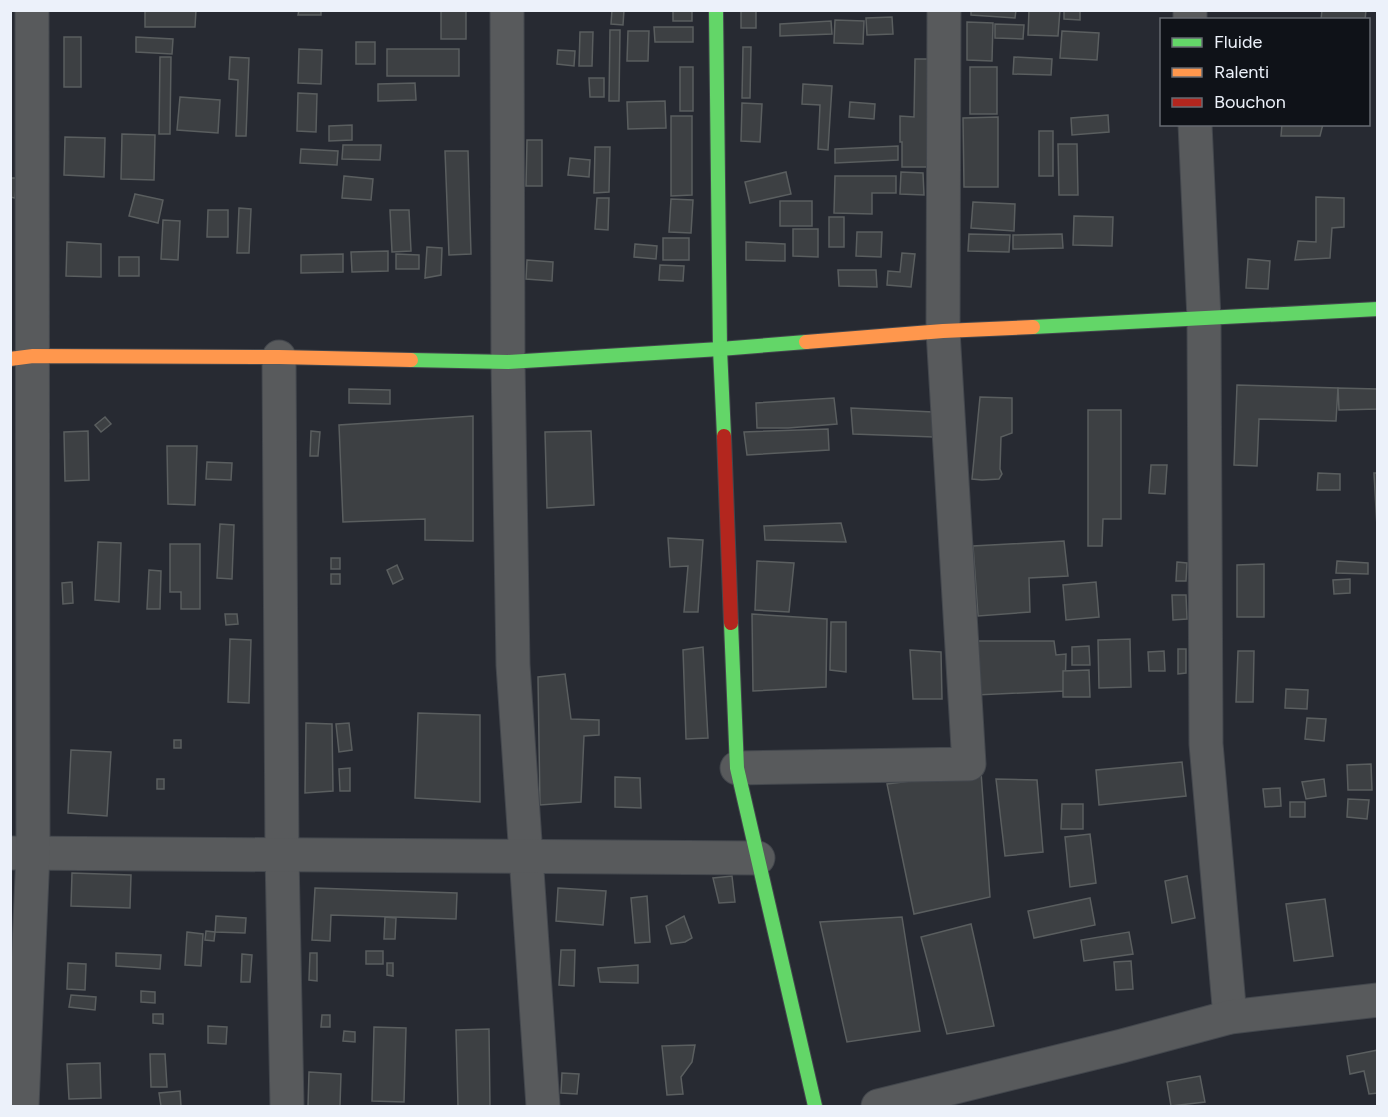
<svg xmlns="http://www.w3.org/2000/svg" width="1388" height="1117" font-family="Figtree,sans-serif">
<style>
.building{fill:#3d4043;stroke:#5a5e5f;stroke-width:1.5}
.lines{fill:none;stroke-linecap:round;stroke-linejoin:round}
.street-casing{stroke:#43474d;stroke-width:35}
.fast-casing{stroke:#43474d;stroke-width:16}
.slow-casing{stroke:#43474d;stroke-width:16}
.jam-casing{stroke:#43474d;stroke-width:16}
.street{stroke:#585a5c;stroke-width:33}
.fast{stroke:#63d668;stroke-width:14}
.slow{stroke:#ff974d;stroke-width:14}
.jam{stroke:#b3261e;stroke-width:14}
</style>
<rect width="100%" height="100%" fill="#272a32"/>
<!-- building -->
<g class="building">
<path d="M145 10H196L195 27H145Z"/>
<path d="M299 10H321V15H298Z"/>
<rect x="441" y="10" width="25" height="29"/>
<path d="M612 10H624L623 25 611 24Z"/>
<rect x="673" y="10" width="19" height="11"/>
<rect x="741" y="10" width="15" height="18"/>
<path d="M971 10H1016L1015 18 971 15Z"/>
<path d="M1029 10H1060L1058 36 1028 35Z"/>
<path d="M1064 10H1080V20L1064 19Z"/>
<path d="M1322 10H1366L1365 20H1321Z"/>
<path d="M892 17 893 34 867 35 866 18Z"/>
<path d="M835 20 864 21 863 44 834 43Z"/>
<path d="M831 21 832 34 780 36V24Z"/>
<path d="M967 22 993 23 992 61 967 60Z"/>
<path d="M995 24 1024 25 1023 39 995 38Z"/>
<path d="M654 27H693V42H655Z"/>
<path d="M610 30H620L619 101H609Z"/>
<path d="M628 31H649L648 61H627Z"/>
<path d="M1062 31 1099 33 1097 60 1060 58Z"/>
<path d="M580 32H593L592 66H579Z"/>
<rect x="64" y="37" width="17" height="50"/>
<path d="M136 37 173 39 172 54 136 52Z"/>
<rect x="356" y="42" width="19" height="22"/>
<path d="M743 47H751L750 98H742Z"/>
<path d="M299 49 322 50 321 84 298 83Z"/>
<rect x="387" y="49" width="72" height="27"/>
<path d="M558 50 575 51 574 66 557 64Z"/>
<path d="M160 57H171L170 134H159Z"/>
<path d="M230 57 249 58 246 136H236L238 80 229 79Z"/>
<path d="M1014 57 1052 59 1051 75 1013 74Z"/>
<path d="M915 59H931L928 167H902V142H900V116L914 117Z"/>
<rect x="680" y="67" width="13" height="44"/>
<rect x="970" y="67" width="27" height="47"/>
<path d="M589 78H604V97H590Z"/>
<path d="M415 83 416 100 378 101V84Z"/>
<path d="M803 84 832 86 828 150 818 149 820 105 802 104Z"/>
<path d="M298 93 317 94 316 132 297 131Z"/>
<path d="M180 97 220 100 218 133 177 130Z"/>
<path d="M665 101 666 128 628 129 627 102Z"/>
<path d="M850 102 875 104 874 119 849 117Z"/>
<path d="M742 103 762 104 760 142 741 141Z"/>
<path d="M1108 115 1109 132 1072 135 1071 118Z"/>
<path d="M671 116H692V195L671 196Z"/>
<path d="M998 117V187H964L963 118Z"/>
<path d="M1282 124H1323L1320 136H1281Z"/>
<path d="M352 125V140L329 141V126Z"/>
<rect x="1039" y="131" width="14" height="45"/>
<path d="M122 134 155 135 154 180 121 179Z"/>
<path d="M65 137 105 138 104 177 64 175Z"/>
<path d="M527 140H542V186H526Z"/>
<path d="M1058 144H1077L1078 195H1059Z"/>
<path d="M343 145H381L380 160 342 159Z"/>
<path d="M898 146V160L835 163V149Z"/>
<path d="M595 147H610L609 192 594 193Z"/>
<path d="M301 149 338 151 337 165 300 163Z"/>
<path d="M445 151H468L471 254 449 255Z"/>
<path d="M570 158 590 160 589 177 568 175Z"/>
<path d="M786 172 791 194 750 203 745 182Z"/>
<path d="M901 172 923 173 924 195 900 194Z"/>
<path d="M344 176 373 179 371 200 342 198Z"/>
<path d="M835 176H896V193H872V214L834 213Z"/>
<path d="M10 178H17L15 198 10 197Z"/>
<path d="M135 194 163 200 158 223 129 216Z"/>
<path d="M1316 197 1344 198V227L1332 228 1330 258 1295 260 1298 241 1316 242Z"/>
<path d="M597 198H609L608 230 595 229Z"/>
<path d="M671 199 693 200 691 233 669 232Z"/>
<rect x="780" y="201" width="32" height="25"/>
<path d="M973 202 1015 204 1014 231 971 228Z"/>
<path d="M239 208 251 209 249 253H237Z"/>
<path d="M208 210H228V237H207Z"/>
<path d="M390 210H409L411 251 392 252Z"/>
<path d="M1074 216 1113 217 1112 246 1073 245Z"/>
<rect x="829" y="217" width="15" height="30"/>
<path d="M163 220 180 221 178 260 161 259Z"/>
<path d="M793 229H818V257L793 256Z"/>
<path d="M857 232H882L881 257 856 256Z"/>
<path d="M969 234 1010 235 1009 252 968 251Z"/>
<path d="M1062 234 1063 248 1013 249V235Z"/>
<rect x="663" y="238" width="26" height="22"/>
<path d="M67 242 101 244V277L66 276Z"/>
<path d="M746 242 785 244V261L746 260Z"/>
<path d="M635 244 657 246 656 259 634 257Z"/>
<path d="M427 247 442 248 441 275 425 278Z"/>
<path d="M388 251V271L352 272 351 252Z"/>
<path d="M902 253 915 254 911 287 887 285 888 271 900 272Z"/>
<path d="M343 254V272L301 273V255Z"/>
<path d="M396 254 419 255V269H396Z"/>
<rect x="119" y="257" width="20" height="19"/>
<path d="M1248 259 1270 261 1268 289 1246 288Z"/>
<path d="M527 260 553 262 552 281 526 279Z"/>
<path d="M660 265 684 266 683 281 659 280Z"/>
<path d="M838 270H876L877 287 839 286Z"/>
<path d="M1237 385 1338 388 1336 421 1259 419 1257 466 1234 465Z"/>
<path d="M1338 388 1378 389V409L1339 410Z"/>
<path d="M349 389 390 390V404L349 403Z"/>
<path d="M980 397 1012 398V433L1001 437 1000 469 1002 474 999 479 982 480 972 479Z"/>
<path d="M834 398 837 424 788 428H757L756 403Z"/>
<path d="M851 408 933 412 934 437 853 434Z"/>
<path d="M1088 410H1121V519H1103L1102 546H1088Z"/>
<path d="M473 416V541L425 540V519L343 522 339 425Z"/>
<path d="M105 417 111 424 101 432 95 425Z"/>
<path d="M828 429 829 450 747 455 744 432Z"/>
<path d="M88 431 89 480 65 481 64 432Z"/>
<path d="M311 431 320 432 318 456H310Z"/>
<path d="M591 431 594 505 547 508 545 432Z"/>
<path d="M167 446H197L195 505 168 504Z"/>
<path d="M207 462 232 463 231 480 206 479Z"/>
<path d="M1151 465H1167L1165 494 1149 493Z"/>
<path d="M1318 473 1340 474V490H1317Z"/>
<path d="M1374 473H1378L1377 527Z"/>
<path d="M841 523 846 542 765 540 764 526Z"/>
<path d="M220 524 234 525 232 579 217 578Z"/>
<path d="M668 538 703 540 698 612H684L688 566 670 567Z"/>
<path d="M1064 541 1068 576 1029 578 1030 612 978 616 973 546Z"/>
<path d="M98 542 121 543 119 602 95 600Z"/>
<path d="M170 544H200V609H181V592H170Z"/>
<rect x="331" y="558" width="9" height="11"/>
<path d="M757 561 794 563 789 612 755 610Z"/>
<path d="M1337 561 1368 563V574L1336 573Z"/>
<path d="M1177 562 1187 563 1186 581H1176Z"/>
<path d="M1264 564V617H1237V565Z"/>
<path d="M397 565 403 579 393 584 387 570Z"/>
<path d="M149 570 161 571 160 609H147Z"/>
<rect x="331" y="574" width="9" height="10"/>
<path d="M1350 579V593L1334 594 1333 580Z"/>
<path d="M72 582 73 603 63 604 62 583Z"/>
<path d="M1096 582 1099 617 1066 620 1063 585Z"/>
<path d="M1172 595H1186L1187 619 1173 620Z"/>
<path d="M225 614H237L238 624 226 625Z"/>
<path d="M752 614 827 619 826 687 753 691Z"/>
<path d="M831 622H846V672L830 670Z"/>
<path d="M230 639 251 640 249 703 228 702Z"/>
<path d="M1130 639 1131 687 1099 688 1098 640Z"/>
<path d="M975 641H1054L1056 655 1066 654 1065 691 976 695Z"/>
<path d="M1089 646 1090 665H1072V647Z"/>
<path d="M703 647 708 738 686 739 683 650Z"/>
<path d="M1178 649H1186V673L1178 674Z"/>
<path d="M910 650 941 652 942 699H913Z"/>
<path d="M1164 651 1165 671H1149L1148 652Z"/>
<path d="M1238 651H1254L1253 702H1236Z"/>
<path d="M1089 670 1090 697H1063V671Z"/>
<path d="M565 674 571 719 599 720V735L584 736 581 802 540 805 538 677Z"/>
<path d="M1286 689 1308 690 1307 709 1285 708Z"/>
<path d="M418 713 480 715V802L415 798Z"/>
<path d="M1307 718 1326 719 1324 741 1305 739Z"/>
<path d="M306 723 332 724 333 791 305 793Z"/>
<path d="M349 723 352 750 339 752 336 724Z"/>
<rect x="174" y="740" width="7" height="8"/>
<path d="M71 750 111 752 107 816 68 813Z"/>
<path d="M1182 762 1186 796 1099 805 1096 770Z"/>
<path d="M1371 764 1372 790H1348L1347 765Z"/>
<path d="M350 768V791H340L339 769Z"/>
<path d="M981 772 990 897 914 914 887 784Z"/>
<path d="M615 777 640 778 641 808 615 807Z"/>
<rect x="157" y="779" width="7" height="10"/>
<path d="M996 779 1037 780 1043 852 1005 856Z"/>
<path d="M1324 779 1326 796 1306 799 1302 782Z"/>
<path d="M1280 788 1281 806 1265 807 1263 789Z"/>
<path d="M1348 799 1369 800 1367 819 1347 817Z"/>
<rect x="1290" y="802" width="15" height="15"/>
<path d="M1062 804H1083V829H1061Z"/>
<path d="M1090 834 1096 883 1070 887 1065 837Z"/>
<path d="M72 873 131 875 130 908 71 906Z"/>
<path d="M732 876 735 902 719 903 713 878Z"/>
<path d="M1187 876 1195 918 1172 923 1165 881Z"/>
<path d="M315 888 457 893 456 919 331 915 330 941 312 940Z"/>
<path d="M558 888 606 891 603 925 556 921Z"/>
<path d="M647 896 650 942 635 943 631 898Z"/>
<path d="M1090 898 1095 925 1034 938 1028 911Z"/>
<path d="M1325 899 1333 956 1294 961 1286 904Z"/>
<path d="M216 916 246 918 245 933 215 932Z"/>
<path d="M684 916 692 938 685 942 671 944 666 926Z"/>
<path d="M385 917 396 918 395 939H384Z"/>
<path d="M902 917 920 1031 847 1042 820 922Z"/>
<path d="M971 924 994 1026 947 1034 921 937Z"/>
<path d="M206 931 215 932 214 941 205 940Z"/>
<path d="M187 932 203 934 201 966 185 965Z"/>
<path d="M1129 932 1133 954 1084 961 1081 940Z"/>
<path d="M561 950H575L574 986 559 985Z"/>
<rect x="366" y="951" width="17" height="13"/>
<path d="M116 953 161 955 160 969 116 966Z"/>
<path d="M310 953H317V981L309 980Z"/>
<path d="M242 954 252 955 250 982H241Z"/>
<path d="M1131 961 1133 989 1116 990 1114 962Z"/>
<path d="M68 963 86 964 85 990 67 989Z"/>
<path d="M387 963H393V976L387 975Z"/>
<path d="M638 965V983L600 982 598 968Z"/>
<path d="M141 991 155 992V1003L141 1002Z"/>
<path d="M71 995 96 997 95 1010 69 1007Z"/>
<path d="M153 1014H163V1024L153 1023Z"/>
<path d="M322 1015H330V1027H321Z"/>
<path d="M208 1026 227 1027 226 1044 208 1043Z"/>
<path d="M374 1027 406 1028 404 1102 372 1101Z"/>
<path d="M489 1029 490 1106H458L456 1030Z"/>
<path d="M344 1031 355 1032V1042L343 1041Z"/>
<path d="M695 1045 692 1062 681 1077 683 1094 667 1095 662 1046Z"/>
<path d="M1378 1050V1093L1369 1094 1364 1071 1350 1074 1347 1056Z"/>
<path d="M150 1054H165L167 1087H151Z"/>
<path d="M100 1063 101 1098 69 1099 67 1064Z"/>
<path d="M309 1072 341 1074 340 1106H308Z"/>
<path d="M562 1073 579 1074 577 1094 561 1093Z"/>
<path d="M1200 1076 1205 1102 1171 1106 1167 1082Z"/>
<path d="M180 1091 181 1106H161L159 1093Z"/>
</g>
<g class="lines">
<!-- street casing -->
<g class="street-casing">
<g id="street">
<path d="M507 10 508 362 513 665 543 1106"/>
<path d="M1190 10V20"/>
<path d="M1195 124 1204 319 1206 744 1230 1017"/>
<path d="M279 357 282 855 287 1106"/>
<path d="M737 768 969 764 943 331 944 10"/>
<path d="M12 853 758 858"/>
<path d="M22 1106 33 853 32 10"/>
<path d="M878 1106 1122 1046 1230 1017 1378 1000"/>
</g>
</g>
<!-- fast casing -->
<g class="fast-casing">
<g id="fast">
<path d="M716 10 720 349 724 436"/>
<path d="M1033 327 1378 309"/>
<path d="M411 360 508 362 720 349 806 342"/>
<path d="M731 623 737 768 815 1106"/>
</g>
</g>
<!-- slow casing -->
<g class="slow-casing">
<g id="slow">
<path d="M806 342 943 331 1033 327"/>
<path d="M10 359 33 356 279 357 411 360"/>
</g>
</g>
<!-- jam casing -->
<g class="jam-casing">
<path id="jam" d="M724 436 731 623"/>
</g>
<!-- street -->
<use href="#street" class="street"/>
<!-- fast -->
<use href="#fast" class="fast"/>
<!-- slow -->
<use href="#slow" class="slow"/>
<!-- jam -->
<use href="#jam" class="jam"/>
</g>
<!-- border -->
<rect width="1388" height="1117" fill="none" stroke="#ecf1fa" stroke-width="24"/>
<!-- legend -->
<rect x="1160" y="18" width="210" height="108" fill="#0f1218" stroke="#676b72" stroke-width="1.5"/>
<rect x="1172" y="38" width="30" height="9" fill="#63d668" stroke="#676b72" stroke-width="1.5"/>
<text x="1214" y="48" font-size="18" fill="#ecf1fa">Fluide</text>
<rect x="1172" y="68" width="30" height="9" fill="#ff974d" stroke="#676b72" stroke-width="1.5"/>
<text x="1214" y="78" font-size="18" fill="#ecf1fa">Ralenti</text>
<rect x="1172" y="98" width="30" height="9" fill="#b3261e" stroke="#676b72" stroke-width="1.5"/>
<text x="1214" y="108" font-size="18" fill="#ecf1fa">Bouchon</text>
</svg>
